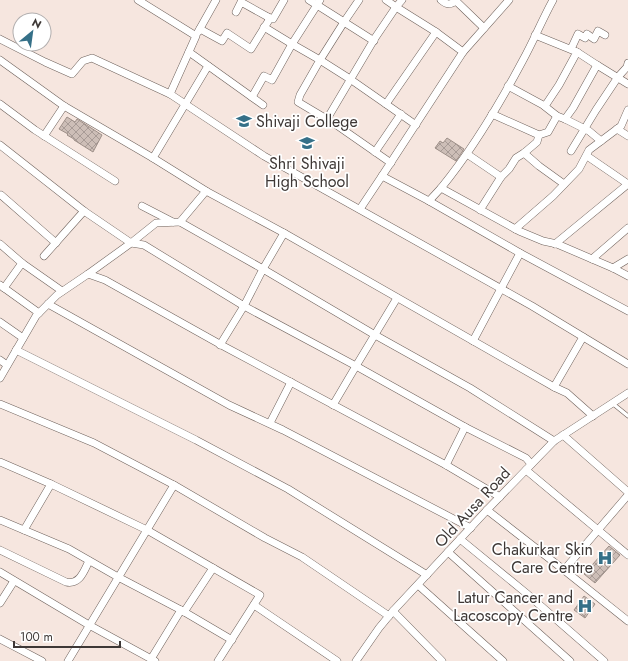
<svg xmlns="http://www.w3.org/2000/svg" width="628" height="661" font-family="Jost,sans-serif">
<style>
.building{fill:url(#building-cross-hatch);stroke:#9d8f88}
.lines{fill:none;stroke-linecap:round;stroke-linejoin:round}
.lane-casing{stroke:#6f625c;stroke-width:4.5}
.street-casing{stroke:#6f625c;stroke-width:8}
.lane{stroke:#fff;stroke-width:3.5}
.street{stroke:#fff;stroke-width:7}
.labels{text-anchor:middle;stroke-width:3.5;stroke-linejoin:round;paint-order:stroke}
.poi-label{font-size:16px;fill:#3e3836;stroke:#fff;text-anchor:end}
.street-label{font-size:16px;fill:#3e3836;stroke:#fff}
</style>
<defs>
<pattern id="building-cross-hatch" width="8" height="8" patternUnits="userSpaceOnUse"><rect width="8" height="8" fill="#cdbeb7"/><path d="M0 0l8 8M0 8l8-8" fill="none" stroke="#a89b96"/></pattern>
</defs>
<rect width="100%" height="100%" fill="#f6e6df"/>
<!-- building -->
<g class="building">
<path d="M67 117 75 122 77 119 102 135 93 152 74 140V139L67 135 68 134 59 129Z"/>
<path d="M447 138 464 149 456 161 435 148 440 141 443 143Z"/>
<path d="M609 546 620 555 595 583 584 574Z"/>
<path d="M584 596 595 604 585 618 574 610Z"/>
</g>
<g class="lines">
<!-- lane casing -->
<g class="lane-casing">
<path id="lane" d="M612 403 628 416"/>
</g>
<!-- street casing -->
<g class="street-casing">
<g id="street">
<path d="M138 0 196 36 170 94 264 156 532 306 628 364"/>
<path d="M309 0 317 5 292 44 320 60 300 95 298 102 335 124 391 163"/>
<path d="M320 0 317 5 344 22 320 60 350 79 416 125"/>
<path d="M359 0 344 22 374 41"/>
<path d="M386 0 396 7 436 32"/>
<path d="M441 0C447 5 450 5 456 1L484 28"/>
<path d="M268 17 273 19 284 0"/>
<path d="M200 29 222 41 227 33 251 49 269 20 268 17 241 2 236 12"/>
<path d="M198 32 216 0"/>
<path d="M535 35 577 52 559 85 545 106"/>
<path d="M0 39 45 62 72 74 83 61 92 58 170 94"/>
<path d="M571 49 578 34 585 38 587 34 594 39 598 31 605 35"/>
<path d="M189 52 263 105"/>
<path d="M463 52 509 0"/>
<path d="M577 52 597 65"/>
<path d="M0 60 64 106 153 158"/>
<path d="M508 86 543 105 557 116 565 119 589 131 601 141"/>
<path d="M252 97 264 76 272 80 292 44 264 27"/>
<path d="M0 104 35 130 115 181"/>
<path d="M492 114 539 135"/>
<path d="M327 119 375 38 396 7 402 0"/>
<path d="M565 119 573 108 597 65 628 84"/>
<path d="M617 129 628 136"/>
<path d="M44 136 64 106"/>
<path d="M0 145 84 211"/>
<path d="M571 151 596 110 618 77 627 67 628 63"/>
<path d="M375 152 401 114"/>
<path d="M524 153 539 166 564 184"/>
<path d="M467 154 501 177 509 169 516 158 524 153 537 142 539 135 548 132 557 116"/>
<path d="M587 156 628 184"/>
<path d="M382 176 463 52 436 32 386 104"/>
<path d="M441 188C473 149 499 105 523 60 534 40 542 20 553 0"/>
<path d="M206 191 153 158 208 66"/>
<path d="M1 195 56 243"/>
<path d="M429 201 441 188 519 231 543 241 557 244 613 268 628 276"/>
<path d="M142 206 173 222"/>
<path d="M360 209 382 176 429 201 520 253"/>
<path d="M480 210 501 177"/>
<path d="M180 222 263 269 284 233 554 387 567 393 593 416"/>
<path d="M515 229 553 196 579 169 589 150 621 126 628 110"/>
<path d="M0 244 22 263"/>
<path d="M555 244 628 184"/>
<path d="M44 256 84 211 131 243 156 223 180 222 206 191 284 233"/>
<path d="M592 259 628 228"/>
<path d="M613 268 628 259"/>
<path d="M88 274 131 243 144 245 244 306 263 269 375 335 470 388 554 441"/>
<path d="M0 285 39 313"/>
<path d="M4 288 22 263 62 291"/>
<path d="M48 304 229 405 283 430 471 528"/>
<path d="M0 322 23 338"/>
<path d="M473 341 520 253 628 311"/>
<path d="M220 345 244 306 356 366 397 298"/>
<path d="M16 350 196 440 288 489 427 575"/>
<path d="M0 360 7 365"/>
<path d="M0 378 36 316 57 295 88 274 105 280 225 347 446 465 468 478 500 497"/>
<path d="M554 387 583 337"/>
<path d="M0 404 94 443 174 485"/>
<path d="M333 405 356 366 465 427"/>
<path d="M270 423 291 382"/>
<path d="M563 435 628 492"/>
<path d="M0 462 51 484"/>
<path d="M446 465 465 427 526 458 531 464"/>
<path d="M526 470 598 530 564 570"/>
<path d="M628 495 598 530 628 555"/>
<path d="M487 510 564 570 628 621"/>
<path d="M0 520 69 549 118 577 181 610"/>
<path d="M24 530 51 484 147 530 260 595 218 661"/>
<path d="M460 539 526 593 604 661"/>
<path d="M0 550 66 582C80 585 84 571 89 561"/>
<path d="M448 552 570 661"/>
<path d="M0 572 89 625 155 661"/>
<path d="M418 585 503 661"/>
<path d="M0 603 14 581"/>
<path d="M254 605 337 661"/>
<path d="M393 611 442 661"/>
<path d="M184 612 213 568"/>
<path d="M0 639 42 661"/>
<path d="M151 659 181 610 232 640"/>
<path d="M68 661 174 485 265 538 302 557 389 616"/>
<path d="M356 661 379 628 393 611 487 510 554 441 628 393"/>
</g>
</g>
<!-- lane -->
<use href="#lane" class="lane"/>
<!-- street -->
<use href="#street" class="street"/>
</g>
<!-- icons -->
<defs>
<g id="university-bare" transform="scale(1.2)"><path d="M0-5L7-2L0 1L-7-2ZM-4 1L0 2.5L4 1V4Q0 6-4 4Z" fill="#357088" stroke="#fff" stroke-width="2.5" paint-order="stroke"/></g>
<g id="school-bare" transform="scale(1.2)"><path d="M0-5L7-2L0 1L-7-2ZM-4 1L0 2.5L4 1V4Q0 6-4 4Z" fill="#357088" stroke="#fff" stroke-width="2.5" paint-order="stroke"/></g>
<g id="hospital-bare" transform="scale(1.2)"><path d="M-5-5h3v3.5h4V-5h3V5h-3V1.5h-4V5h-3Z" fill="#357088" stroke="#fff" stroke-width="2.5" paint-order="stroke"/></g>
</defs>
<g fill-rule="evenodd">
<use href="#university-bare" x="244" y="121"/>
<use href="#school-bare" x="307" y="143"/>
<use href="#hospital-bare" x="605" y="558"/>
<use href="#hospital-bare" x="585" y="606"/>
</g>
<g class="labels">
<!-- poi labels -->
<g class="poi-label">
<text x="256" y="127" text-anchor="start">Shivaji College</text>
<text x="307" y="169" text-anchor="middle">Shri Shivaji<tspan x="307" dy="18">High School</tspan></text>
<text x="593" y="555">Chakurkar Skin<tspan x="593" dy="18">Care Centre</tspan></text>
<text x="573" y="603">Latur Cancer and<tspan x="573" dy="18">Lacoscopy Centre</tspan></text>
</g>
<!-- street labels -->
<g class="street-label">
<text transform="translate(472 507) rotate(-47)" y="6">Old Ausa Road</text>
</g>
</g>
<!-- north arrow -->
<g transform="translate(32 32) rotate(29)"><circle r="19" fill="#ffffff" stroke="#b2afaf"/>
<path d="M0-3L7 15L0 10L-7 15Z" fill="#357088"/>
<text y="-6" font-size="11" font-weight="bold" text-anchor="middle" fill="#3e3836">N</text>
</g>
<!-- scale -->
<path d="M14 641v6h106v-6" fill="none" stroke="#3e3836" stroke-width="2"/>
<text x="20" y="641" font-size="12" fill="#3e3836" stroke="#ffffff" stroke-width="3" paint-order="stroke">100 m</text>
</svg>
